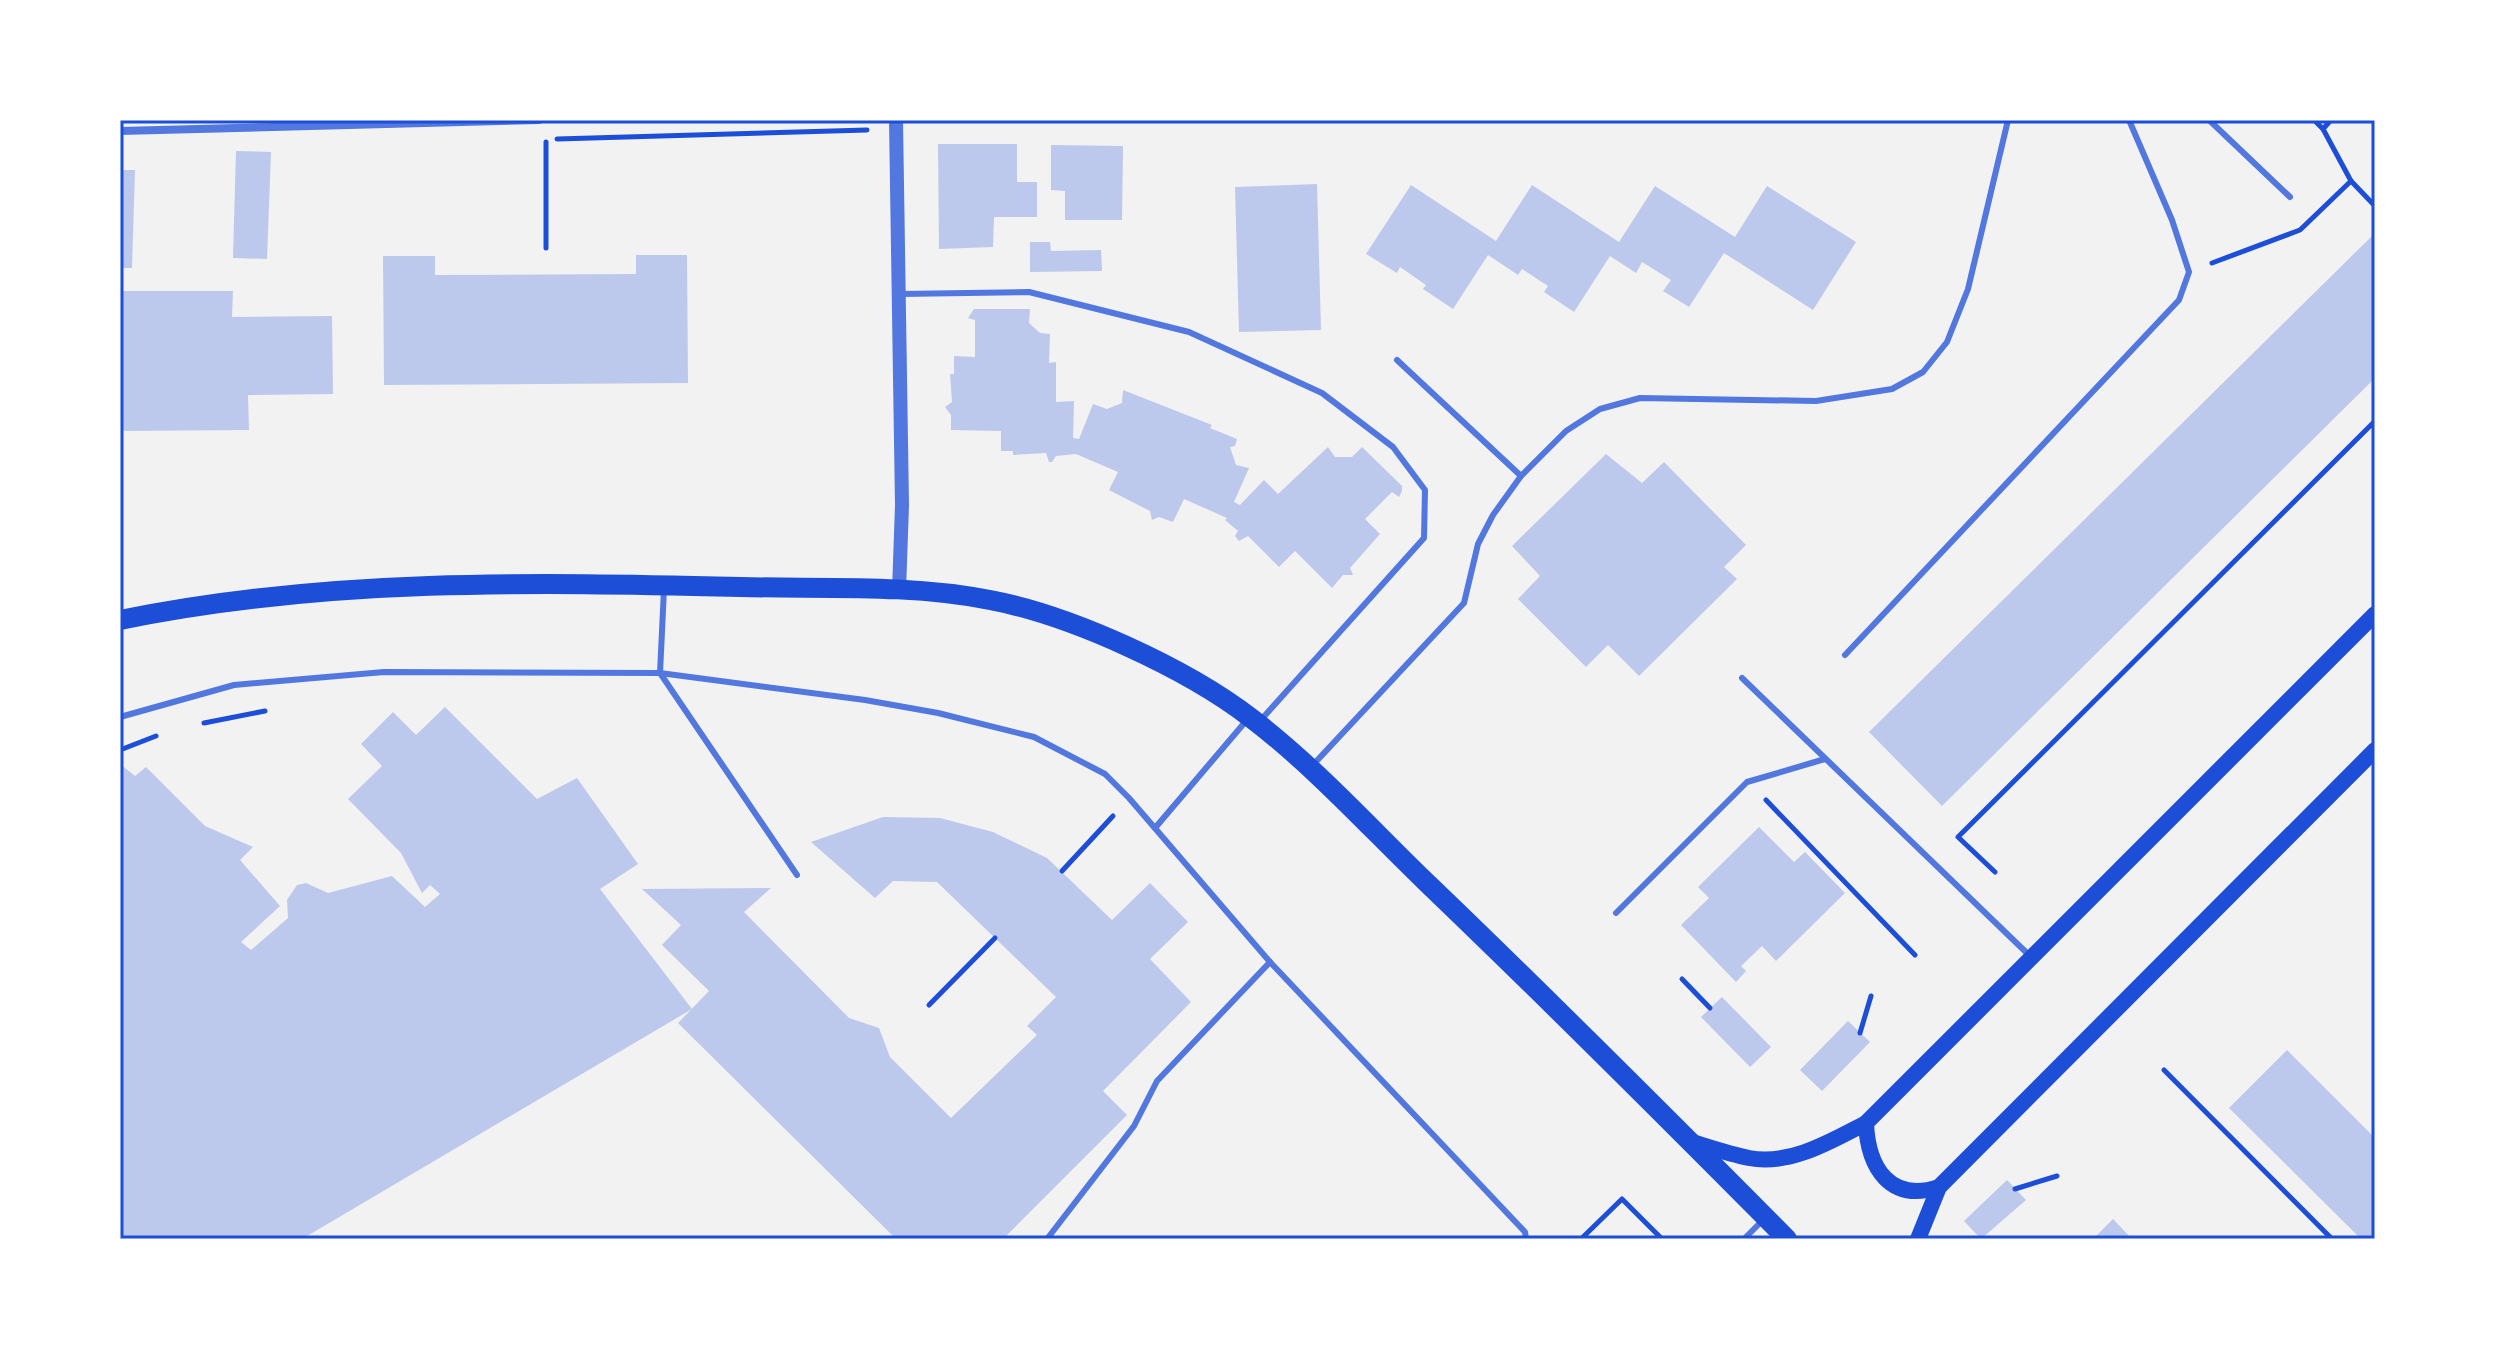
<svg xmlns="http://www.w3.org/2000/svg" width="2495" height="1359" font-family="'Source Sans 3',sans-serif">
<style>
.building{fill:#bdc9ec}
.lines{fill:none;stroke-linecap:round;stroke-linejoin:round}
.path{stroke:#1d4ed8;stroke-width:5}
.service{stroke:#5277de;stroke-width:6}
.minor{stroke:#5277de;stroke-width:8}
.tertiary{stroke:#5277de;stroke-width:14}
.secondary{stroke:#1d4ed8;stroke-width:16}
.primary{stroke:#1d4ed8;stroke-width:20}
.neatline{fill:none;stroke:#1d4ed8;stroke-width:3}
</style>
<rect width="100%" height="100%" fill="#f2f2f2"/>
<!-- building -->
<g class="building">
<path d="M938 144H1017V182H1037V217H994L993 247 939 249Z"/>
<path d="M1051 145 1123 146 1122 220H1065V191L1051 190Z"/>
<path d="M236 151 271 152 267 259 233 258Z"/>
<path d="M120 170H135L132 268H120Z"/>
<path d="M1317 184 1321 330 1239 332 1235 187Z"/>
<path d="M1411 185 1496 241 1532 185 1619 242 1655 186 1735 237 1767 186 1856 242 1813 310 1724 253 1689 307 1663 291 1671 280 1642 262 1636 273 1610 256 1574 312 1544 292 1548 286 1522 269 1518 275 1488 255 1453 309 1423 289 1426 285 1400 267 1397 273 1366 254Z"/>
<path d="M2375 233V378L1942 806 1869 732Z"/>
<path d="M1030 242H1050L1051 251 1101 250 1102 271 1030 272Z"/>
<path d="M636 255H687L688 383 384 385 383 256H435V275L636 274Z"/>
<path d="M120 291H233L232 317 332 316 333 394 248 395 249 430 120 431Z"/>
<path d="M974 309H1030L1029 323 1040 333 1050 334 1049 363 1056 362V402L1074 401 1073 438 1079 439 1093 404 1107 409 1122 403 1123 390 1212 425 1210 428 1237 439 1235 446 1230 447 1236 465 1249 468 1234 502 1240 505 1264 480 1278 494 1328 447 1335 457H1352L1362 447 1402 486V491L1399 497 1392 492 1365 519 1380 534 1350 568 1353 575H1343L1332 588 1295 551 1279 567 1248 536 1239 541 1235 536 1238 531 1225 520 1227 518 1184 499 1173 522 1159 517 1152 520 1150 511 1109 490 1118 472 1076 454 1056 456 1052 462H1049L1046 453 1013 455V451H1001V431L951 430V415L945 407 952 402 950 374H954V356L975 357V320L968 318Z"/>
<path d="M1606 454 1642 483 1664 462 1746 545 1724 567 1737 579 1639 676 1608 645 1586 667 1518 599 1540 576 1512 546Z"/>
<path d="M445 707 537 799 577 778 638 864 600 889 692 1009 302 1239H120V764L135 776 146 767 205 826 253 847 240 860 280 906 241 942 251 950 288 918 287 900 297 885 306 883 328 893 392 876 425 907 440 894 430 885 422 893 401 853 348 799 382 766 361 744 393 712 416 735Z"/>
<path d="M883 817 940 818 993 832 1047 858 1112 920 1150 883 1188 922 1150 959 1191 1002 1103 1091 1127 1115 1003 1239H896L678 1023 709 991 662 945 681 925 642 889 771 888 744 912 849 1018 879 1028 890 1057 951 1118 1037 1035 1027 1026 1056 997 937 882 893 881 875 898 811 842Z"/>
<path d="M1759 827 1794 862 1805 852 1845 893 1776 961 1762 946 1741 966 1746 971 1736 982 1681 925 1709 898 1698 887Z"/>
<path d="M1722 997 1771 1047 1750 1067 1701 1017Z"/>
<path d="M1848 1021 1870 1042 1822 1091 1800 1070Z"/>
<path d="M2287 1050 2375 1138V1239H2361L2229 1108Z"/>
<path d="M2007 1180 2026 1200 1981 1239 1964 1221Z"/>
<path d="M2113 1219 2132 1239H2093Z"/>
</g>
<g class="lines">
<!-- path -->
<g class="path">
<path d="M2314 120 2323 129 2331 120"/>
<path d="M2323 129 2351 181"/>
<path d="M557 139 867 130"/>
<path d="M546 248V142"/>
<path d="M2212 263 2300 230 2351 181 2375 206"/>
<path d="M204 723 265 711"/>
<path d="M120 750 156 736"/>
<path d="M1766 800 1915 955"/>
<path d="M1062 871 1113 816"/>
<path d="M1995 872 1958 837 2375 421"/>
<path d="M1682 979 1710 1008"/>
<path d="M929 1005 995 938"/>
<path d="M1860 1033 1871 996"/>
<path d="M2164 1070 2332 1239"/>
<path d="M2015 1189 2057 1176"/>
<path d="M1581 1239 1622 1199 1662 1239"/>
</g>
<!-- service -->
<g class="service">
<path d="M2209 120 2290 197"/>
<path d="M900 294 1029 292 1189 332 1322 393 1393 447 1425 490 1424 538 1260 721"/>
<path d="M1397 360 1521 476"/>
<path d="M664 589 660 673 797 875"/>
<path d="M1845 655 2179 300 2189 272 2172 220 2129 120"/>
<path d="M1742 678 2031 957"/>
<path d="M120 717 234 685 384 672 660 673 865 700 938 713 1034 737 1105 774 1129 798 1270 962 1525 1232 1526 1239"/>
<path d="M1311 767 1464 603 1478 544 1493 515 1521 476 1566 431 1600 409 1640 398 1816 401 1892 389 1923 372 1947 342 1968 289 2008 120"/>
<path d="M1155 828 1246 721"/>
<path d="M1616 913 1747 782 1825 759"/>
<path d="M1047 1239 1134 1126 1157 1081 1270 962"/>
<path d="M1744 1239 1763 1220"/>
</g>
<!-- minor -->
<path class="minor" d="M120 131 539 120"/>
<!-- tertiary -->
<path class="tertiary" d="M896 120 902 505 899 591"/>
<!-- secondary -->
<g class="secondary">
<path d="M1866 1123C1868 1168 1890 1203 1939 1187"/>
<path d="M1689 1141C1709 1147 1729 1154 1749 1158 1790 1166 1831 1141 1866 1123L2375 614"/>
<path d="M1918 1239 1939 1187 2375 750"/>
</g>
<!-- primary -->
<path class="primary" d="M120 620C324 578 533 582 741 587 823 589 910 584 990 600 1070 615 1186 668 1251 718 1314 766 1369 827 1426 882 1548 999 1668 1119 1787 1239"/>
</g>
<!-- border -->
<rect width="2495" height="1359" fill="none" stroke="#ffffff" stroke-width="244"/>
<rect x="122" y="122" width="2251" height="1115" class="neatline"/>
</svg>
